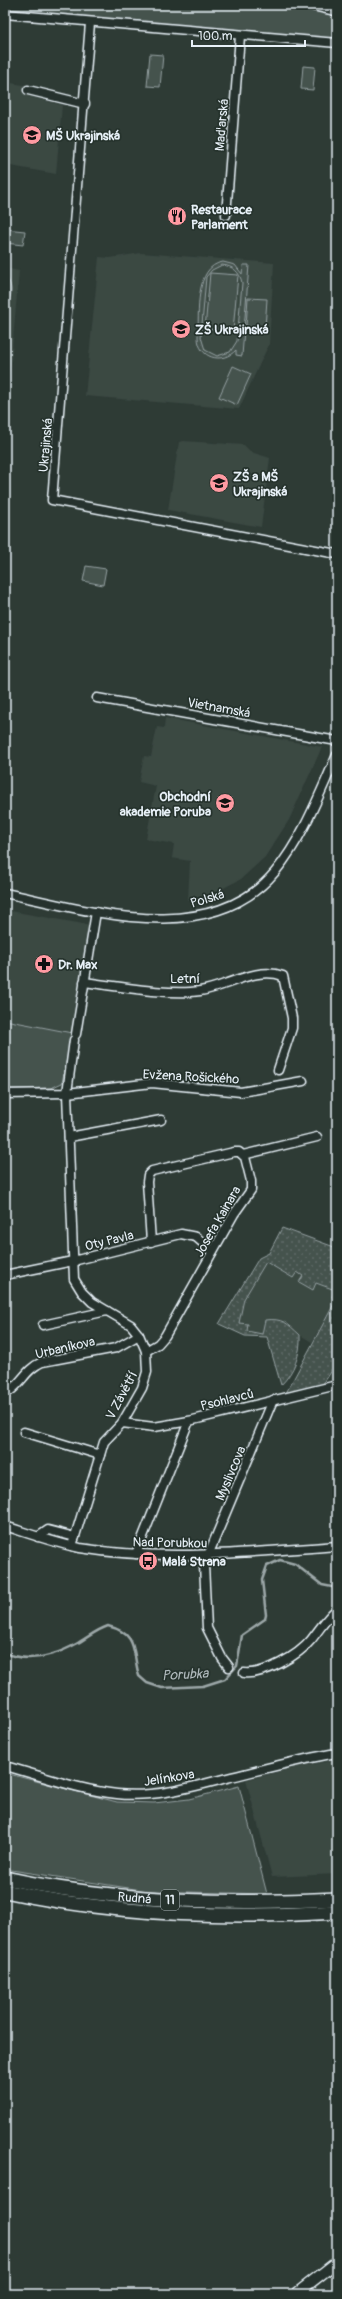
<svg xmlns="http://www.w3.org/2000/svg" width="342" height="2299" font-family="Pangolin,sans-serif">
<style>
.built{fill:#3b4843}
.grass{fill:#45524e;stroke:#96a2a3;fill-rule:evenodd}
.garden{fill:url(#garden-dots);stroke:#96a2a3}
.lines{fill:none;stroke-linecap:round;stroke-linejoin:round}
.stream{stroke:#9da8a9;stroke-width:2.5}
.minor-casing{stroke:#e8f1f8;stroke-width:11}
.tertiary-casing{stroke:#e8f1f8;stroke-width:13}
.secondary-casing{stroke:#e8f1f8;stroke-width:14}
.trunk-casing{stroke:#e8f1f8;stroke-width:16}
.minor{stroke:#26332d;stroke-width:8}
.tertiary{stroke:#26332d;stroke-width:10}
.secondary{stroke:#26332d;stroke-width:11}
.trunk{stroke:#26332d;stroke-width:13}
.labels{text-anchor:middle;stroke-width:3.5;stroke-linejoin:round;paint-order:stroke}
.shield{fill:#26332d;stroke:#aeb8bb;stroke-width:1}
.shield-label{font-size:12px;font-weight:bold;fill:#e8f1f8}
.street-label{font-size:13px;fill:#e8f1f8;stroke:#26332d}
.poi-label{font-size:13px;font-weight:bold;fill:#e8f1f8;stroke:#26332d;text-anchor:start}
.water-label{font-size:14px;font-style:italic;fill:#b0babd;stroke:#26332d}
</style>
<defs>
<pattern id="garden-dots" width="8" height="8" patternUnits="userSpaceOnUse"><rect width="8" height="8" fill="#45524e"/><path d="M2 2h.1M6 6h.1" fill="none" stroke="#606b68" stroke-width="1.8" stroke-linecap="round"/></pattern>
</defs>
<rect width="100%" height="100%" fill="#2e3b35"/>
<filter id="ink" filterUnits="userSpaceOnUse"><feTurbulence type="fractalNoise" baseFrequency=".025" numOctaves="2"/><feDisplacementMap in="SourceGraphic" scale="8" xChannelSelector="R" yChannelSelector="G"/><feConvolveMatrix kernelMatrix="1 2 1 2 8 2 1 2 1" color-interpolation-filters="sRGB"/></filter>
<g filter="url(#ink)">
<!-- built -->
<g class="built">
<path d="M5 82 29 86 28 96 62 105 56 174 5 165Z"/>
<path d="M141 253 274 263 269 344 239 409 85 396 99 257 110 258Z"/>
<path d="M5 268 19 271 11 363 5 396Z"/>
<path d="M183 441 244 445 251 452 270 458 261 527 168 510 179 442Z"/>
<path d="M165 718 322 747 289 820 265 857 241 879 212 894 188 900 190 861 172 858 174 844 146 839 156 786 139 782 144 756 151 757 157 727 164 728Z"/>
<path d="M5 910 89 925 72 1033 5 1020Z"/>
<path d="M266 1262 292 1278 297 1272 304 1276 300 1282 313 1290 315 1283 335 1290 336 1300 312 1342 300 1335 289 1324 265 1321 262 1334 247 1331 246 1324 239 1323 244 1299Z"/>
<path d="M337 1760V1874L272 1877 246 1780 300 1766Z"/>
</g>
<!-- grass -->
<g class="grass">
<path d="M5 5H287L337 16V39L5 11Z"/>
<path d="M150 54 163 55 160 87 147 86Z"/>
<path d="M303 66 315 67 313 90 301 89Z"/>
<path d="M5 229 25 231 23 245 5 243Z"/>
<path d="M223 262 235 265 242 274 243 265H249L242 356 236 355V350C222 365 198 358 198 337 199 314 194 266 223 262ZM222 265C233 266 240 272 242 283L237 341 230 352 217 356 205 350 201 337 206 277 212 270Z"/>
<path d="M210 273 238 275 233 331 205 329Z"/>
<path d="M5 275C12 283 14 297 5 304Z"/>
<path d="M248 298 267 299 265 328 246 326Z"/>
<path d="M233 366 251 374 237 405 219 397Z"/>
<path d="M86 566 106 569 103 585 83 581Z"/>
<path d="M5 1020 72 1033 62 1083 51 1088 5 1089Z"/>
<path d="M5 1773 117 1802 154 1803 189 1799 239 1786 267 1894 148 1891 5 1869Z"/>
</g>
<!-- garden -->
<path class="garden" d="M282 1228 337 1248V1363L323 1384 286 1393 336 1300 332 1297 335 1290 316 1283 313 1290 299 1282 303 1276 297 1272 293 1278 266 1262 244 1299 239 1323 248 1324 247 1331 262 1334 265 1320C283 1318 287 1323 300 1335 301 1354 294 1372 281 1385L267 1337 245 1336 219 1324 259 1258 269 1253Z"/>
<g class="lines">
<!-- stream -->
<path class="stream" d="M5 1653C28 1663 54 1656 76 1644 87 1638 96 1630 108 1626 139 1634 132 1652 139 1676L147 1683 162 1688 203 1686 225 1679 237 1666 242 1635 265 1619 266 1615 262 1580 267 1566 280 1560 295 1564 322 1585 337 1588"/>
<!-- minor casing -->
<g class="minor-casing">
<g id="minor">
<path d="M5 14 337 43"/>
<path d="M90 23 52 500 337 554"/>
<path d="M28 90 85 104"/>
<path d="M226 215 240 36"/>
<path d="M97 698 337 741"/>
<path d="M5 893C87 910 210 950 275 872 303 838 319 795 337 755"/>
<path d="M84 982C117 986 169 996 200 991 227 987 256 966 283 976L292 1018V1028L278 1070"/>
<path d="M76 1034 96 912"/>
<path d="M5 1094 67 1093 152 1083 241 1092 303 1081"/>
<path d="M69 1137 161 1120"/>
<path d="M243 1155 317 1137"/>
<path d="M5 1275 73 1261 181 1234 196 1237 212 1251"/>
<path d="M43 1325 107 1311"/>
<path d="M146 1351 158 1344 165 1336 234 1214 251 1190V1181L245 1157 239 1152H234L152 1171 148 1175 147 1182 151 1242"/>
<path d="M5 1394C21 1386 24 1370 42 1362L116 1348 139 1335"/>
<path d="M122 1423 154 1427 189 1421 337 1385"/>
<path d="M24 1432 100 1455"/>
<path d="M5 1526C30 1534 55 1543 80 1548 166 1562 251 1552 337 1546"/>
<path d="M38 1537 48 1530 75 1537"/>
<path d="M72 1546 104 1442 122 1423 142 1388 147 1372 146 1351 139 1335 131 1325 92 1302 82 1292 74 1279 67 1093 74 1040"/>
<path d="M136 1554 189 1421"/>
<path d="M229 1667 222 1658 207 1628 204 1565 273 1400"/>
<path d="M244 1673C264 1675 298 1656 311 1640 320 1629 326 1618 337 1609"/>
<path d="M5 1766C42 1776 79 1790 117 1794 154 1798 192 1787 227 1778 264 1769 300 1759 337 1753"/>
</g>
</g>
<!-- tertiary casing -->
<g class="tertiary-casing">
<path id="tertiary" d="M296 2294 337 2262"/>
</g>
<!-- secondary casing -->
<g class="secondary-casing">
<path id="secondary" d="M315 5 337 10"/>
</g>
<!-- trunk casing -->
<g class="trunk-casing">
<g id="trunk">
<path id="s1" d="M5 1878C114 1902 226 1905 337 1899"/>
<path d="M5 1891C114 1915 226 1919 337 1912"/>
</g>
</g>
<!-- minor -->
<use href="#minor" class="minor"/>
<!-- tertiary -->
<use href="#tertiary" class="tertiary"/>
<!-- secondary -->
<use href="#secondary" class="secondary"/>
<!-- trunk -->
<use href="#trunk" class="trunk"/>
</g>
</g>
<!-- icons -->
<defs>
<g id="school-disc" transform="scale(1)"><circle r="9.5" fill="#ff9aa2" stroke="#26332d"/><path d="M0-5L7-2L0 1L-7-2ZM-4 1L0 2.5L4 1V4Q0 6-4 4Z" fill="#111"/></g>
<g id="restaurant-disc" transform="scale(1)"><circle r="9.5" fill="#ff9aa2" stroke="#26332d"/><path d="M-5-6h1v4h1v-4h1v4h1v-4h1v5L-1.5 .5V6h-2V.5L-5-1ZM5-6V6H3V1.5H1.5Q1.5-4 5-6Z" fill="#111"/></g>
<g id="pharmacy-disc" transform="scale(1)"><circle r="9.5" fill="#ff9aa2" stroke="#26332d"/><path d="M-2-6h4v4h4v4h-4v4h-4v-4h-4v-4h4Z" fill="#111"/></g>
<g id="bus-disc" transform="scale(1)"><circle r="9.5" fill="#ff9aa2" stroke="#26332d"/><path d="M-5-6H5V4H4V6H2V4H-2V6H-4V4H-5ZM-3.5-4V0h7V-4ZM-3.5 1.2v1.5H-2V1.2ZM2 1.2v1.5H3.5V1.2Z" fill="#111"/></g>
</defs>
<g fill-rule="evenodd">
<use href="#school-disc" x="32" y="135"/>
<use href="#restaurant-disc" x="177" y="216"/>
<use href="#school-disc" x="181" y="329"/>
<use href="#school-disc" x="219" y="483"/>
<use href="#school-disc" x="225" y="803"/>
<use href="#pharmacy-disc" x="44" y="964"/>
<use href="#bus-disc" x="148" y="1561"/>
</g>
<g class="labels">
<!-- shield labels -->
<rect class="shield" x="161" y="1890" width="18" height="20" rx="3"/>
<g class="shield-label">
<text x="170" y="1904">11</text>
</g>
<!-- street labels -->
<g class="street-label">
<text transform="translate(221 125) rotate(-85)" y="5">Maďarská</text>
<text transform="translate(45 445) rotate(-85)" y="5">Ukrajinská</text>
<text transform="translate(219 707) rotate(10)" y="5">Vietnamská</text>
<text transform="translate(207 898) rotate(-17)" y="5">Polská</text>
<text x="185" y="983">Letní</text>
<text transform="translate(191 1076) rotate(3)" y="5">Evžena Rošického</text>
<text transform="translate(217 1221) rotate(-60)" y="5">Josefa Kainara</text>
<text transform="translate(109 1240) rotate(-14)" y="5">Oty Pavla</text>
<text transform="translate(65 1347) rotate(-13)" y="5">Urbaníkova</text>
<text transform="translate(121 1395) rotate(-62)" y="5">V Závětří</text>
<text transform="translate(227 1399) rotate(-14)" y="5">Psohlavců</text>
<text transform="translate(230 1473) rotate(-67)" y="5">Myslivcova</text>
<text transform="translate(170 1542) rotate(1)" y="5">Nad Porubkou</text>
<text transform="translate(169 1777) rotate(-9)" y="5">Jelínkova</text>
<text dy="5" stroke="none"><textPath href="#s1" startOffset="131">Rudná</textPath></text>
</g>
<!-- poi labels -->
<g class="poi-label">
<text x="46" y="140">MŠ Ukrajinská</text>
<text x="191" y="214">Restaurace<tspan x="191" dy="15">Parlament</tspan></text>
<text x="195" y="334">ZŠ Ukrajinská</text>
<text x="233" y="481">ZŠ a MŠ<tspan x="233" dy="15">Ukrajinská</tspan></text>
<text x="211" y="801" text-anchor="end">Obchodní<tspan x="211" dy="15">akademie Poruba</tspan></text>
<text x="58" y="969">Dr. Max</text>
<text x="162" y="1566">Malá Strana</text>
</g>
<!-- water labels -->
<g class="water-label">
<text transform="translate(185 1674) rotate(-3)" y="5">Porubka</text>
</g>
</g>
<!-- margin -->
<rect width="342" height="2299" fill="none" stroke="#26332d" stroke-width="20"/>
<rect x="10" y="10" width="322" height="2279" fill="none" stroke="#e8f1f8" stroke-width="1.5" filter="url(#ink)"/>
<!-- scale -->
<path d="M192 40v6h113v-6" fill="none" stroke="#e8f1f8" stroke-width="2"/>
<text x="198" y="40" font-size="12" fill="#e8f1f8" stroke="#26332d" stroke-width="3" paint-order="stroke">100 m</text>
</svg>
